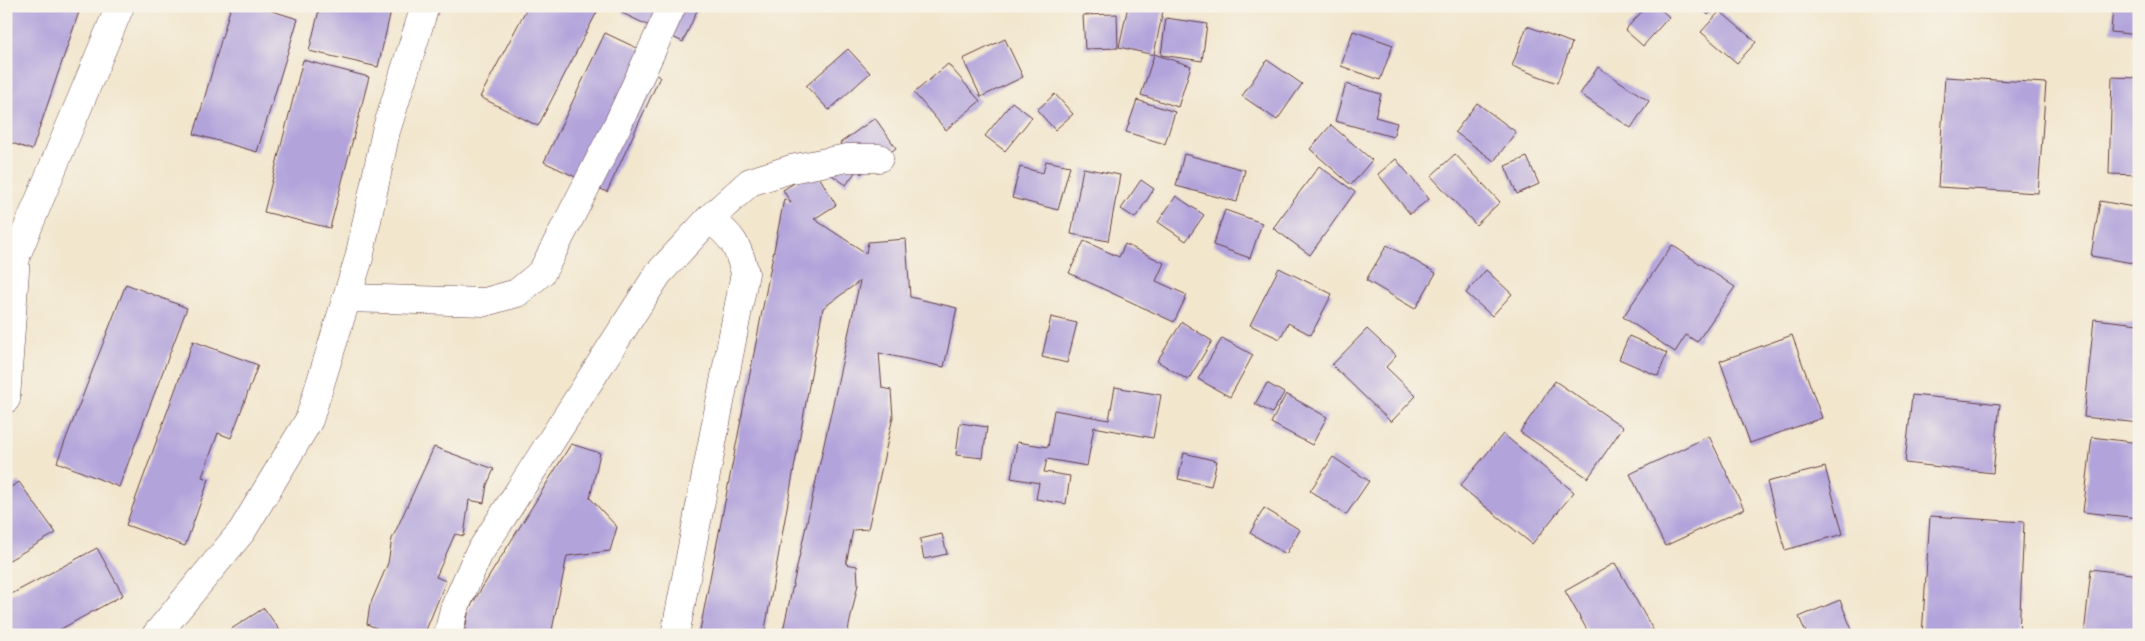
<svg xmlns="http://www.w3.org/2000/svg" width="2145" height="641" font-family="Alegreya,serif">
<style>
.building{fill:#b2a4db}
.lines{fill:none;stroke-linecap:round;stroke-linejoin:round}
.street-casing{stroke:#633d43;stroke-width:29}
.street{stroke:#fff;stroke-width:28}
</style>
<rect width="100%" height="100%" fill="#f7f3e8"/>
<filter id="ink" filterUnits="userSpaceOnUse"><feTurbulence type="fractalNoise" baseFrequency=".02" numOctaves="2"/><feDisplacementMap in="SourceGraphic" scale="10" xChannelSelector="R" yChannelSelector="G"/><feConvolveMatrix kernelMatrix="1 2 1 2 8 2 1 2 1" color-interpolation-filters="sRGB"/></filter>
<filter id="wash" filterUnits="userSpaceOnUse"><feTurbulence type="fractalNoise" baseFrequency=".0096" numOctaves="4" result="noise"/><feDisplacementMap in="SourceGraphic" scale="20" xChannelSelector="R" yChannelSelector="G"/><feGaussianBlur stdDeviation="1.12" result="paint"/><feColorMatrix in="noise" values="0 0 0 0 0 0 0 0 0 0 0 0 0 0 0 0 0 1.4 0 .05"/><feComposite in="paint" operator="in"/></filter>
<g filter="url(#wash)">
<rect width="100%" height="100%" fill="#f2e6cd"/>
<g id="blocks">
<!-- building -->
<g class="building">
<path d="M13 6H81L32 150 6 141V26Z"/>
<path d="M231 6H256L298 19 257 152 194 134Z"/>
<path d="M320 6H392L378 67 309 51Z"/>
<path d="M528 6H600L538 126 480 97Z"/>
<path d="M625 6H699L683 42 622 13Z"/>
<path d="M1128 6H1164L1154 54 1191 66 1178 107 1141 95 1154 55 1119 47Z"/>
<path d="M1647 6H1657L1669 17 1643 46 1625 30Z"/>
<path d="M1699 6H1717L1708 15Z"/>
<path d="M2113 6H2139V35L2111 32Z"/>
<path d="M1720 11 1756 42 1737 63 1701 32Z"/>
<path d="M1117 14 1118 48 1085 49 1083 15Z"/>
<path d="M1166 18 1207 24 1202 61 1161 55Z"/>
<path d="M1527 26 1572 43 1557 83 1512 66Z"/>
<path d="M1353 31 1393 45 1380 80 1341 66Z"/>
<path d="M605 33 654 56 647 71 660 77 607 192 544 162Z"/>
<path d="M1005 39 1023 77 981 97 963 59Z"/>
<path d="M848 49 870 73 829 110 806 86Z"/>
<path d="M303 60 369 77 330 228 264 212Z"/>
<path d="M1267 60 1302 84 1277 120 1242 96Z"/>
<path d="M948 64 980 101 946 130 914 93Z"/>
<path d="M1598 67 1649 101 1631 128 1580 94Z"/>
<path d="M1945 77 2046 83 2038 193 1938 187Z"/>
<path d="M2112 77 2139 78V175L2109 174Z"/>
<path d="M1346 84 1381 94 1375 117 1397 123 1393 137 1335 121Z"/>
<path d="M1055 94 1073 114 1055 130 1037 110Z"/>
<path d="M1137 100 1175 112 1165 144 1126 132Z"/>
<path d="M1012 102 1032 117 1005 151 985 136Z"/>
<path d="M1477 103 1516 132 1494 161 1455 132Z"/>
<path d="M875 118 896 148 861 174 858 168 846 185 825 170 856 167 840 143Z"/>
<path d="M1331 125 1372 160 1351 185 1310 149Z"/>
<path d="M1184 154 1245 170 1237 202 1176 186Z"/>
<path d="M1455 154 1500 202 1476 225 1431 176Z"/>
<path d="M1527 157 1539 184 1517 194 1505 166Z"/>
<path d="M1396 159 1429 199 1410 214 1378 174Z"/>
<path d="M1046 161 1070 166 1058 210 1012 198 1020 167 1043 173Z"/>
<path d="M1319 166 1355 192 1310 255 1273 228Z"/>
<path d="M1083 168 1120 175 1108 241 1071 234Z"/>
<path d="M815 170 836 205 814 219 866 253 868 242 906 239 910 297 957 308 944 367 879 353 882 388 891 390 893 417 868 529 853 530 846 564 857 566 858 584 847 635H782L860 281 823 308 764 635H699L784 199 791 203 783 190Z"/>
<path d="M1141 180 1154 189 1135 218 1121 209Z"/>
<path d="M1176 196 1204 215 1186 241 1158 222Z"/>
<path d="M2100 201 2139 208V264L2091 256Z"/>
<path d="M1225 210 1262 223 1250 258 1213 245Z"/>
<path d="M1084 241 1119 257 1125 244 1164 263 1156 281 1187 295 1174 322 1069 273Z"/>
<path d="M1387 245 1436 273 1415 309 1366 280Z"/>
<path d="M1672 245 1735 287 1697 342 1686 335 1675 352 1623 317Z"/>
<path d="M1279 268 1332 294 1311 335 1288 323 1280 339 1250 325Z"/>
<path d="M1486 270 1512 294 1492 316 1466 293Z"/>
<path d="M126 284 187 308 119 487 57 462Z"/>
<path d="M1051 317 1077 323 1067 363 1042 357Z"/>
<path d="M2094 319 2139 324V423L2084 417Z"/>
<path d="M1182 322 1212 341 1188 380 1157 361Z"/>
<path d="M1367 329 1396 356 1386 367 1416 396 1391 422 1332 365Z"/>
<path d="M1792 335 1822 418 1750 443 1720 361Z"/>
<path d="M1629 336 1667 353 1658 376 1619 359Z"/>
<path d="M1222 338 1253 355 1230 397 1198 379Z"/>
<path d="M193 341 258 365 231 438 218 433 202 477 209 479 185 546 126 525Z"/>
<path d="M1555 381 1623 427 1588 478 1520 432Z"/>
<path d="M1267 383 1284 393 1272 413 1255 404Z"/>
<path d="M1115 387 1161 395 1153 438 1094 427 1087 466 1047 459 1044 472 1070 476 1066 504 1036 499 1039 483 1011 478 1017 442 1048 447 1054 410 1109 420Z"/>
<path d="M1286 394 1327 417 1312 445 1271 423Z"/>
<path d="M1912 395 2000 404 1993 473 1905 463Z"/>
<path d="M960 423 987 427 983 458 956 455Z"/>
<path d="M1503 434 1574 492 1532 544 1460 486Z"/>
<path d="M1709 436 1744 509 1665 546 1630 474Z"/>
<path d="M2092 437 2139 443V518L2083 512Z"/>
<path d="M571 444 600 453 590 498 617 527 610 551 567 556 551 635H464L469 609Z"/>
<path d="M434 447 494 469 487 485 484 503 469 500 464 536 455 534 436 577 446 581 424 635H391L367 624 370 605 388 563 392 539Z"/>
<path d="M1184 453 1217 461 1211 486 1178 479Z"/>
<path d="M1333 457 1369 481 1346 515 1310 491Z"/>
<path d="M1825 467 1843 534 1785 550 1767 482Z"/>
<path d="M19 482 56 533 6 562V490Z"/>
<path d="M1264 508 1300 530 1286 554 1250 533Z"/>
<path d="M1930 516 2024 522 2019 635H1922Z"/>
<path d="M942 534 947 554 924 559 920 539Z"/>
<path d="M97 548 123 595 50 635H6V597Z"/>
<path d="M1615 563 1656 635H1590L1565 591Z"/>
<path d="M2091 569 2139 575V635H2084Z"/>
<path d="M1840 600 1854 635H1807L1799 617Z"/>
<path d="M264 608 283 635H222Z"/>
</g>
</g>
</g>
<g filter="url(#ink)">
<use href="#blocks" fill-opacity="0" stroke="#633d43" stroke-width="1"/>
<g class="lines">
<!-- street casing -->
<g class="street-casing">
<g id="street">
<path d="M6 248 16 256 6 399"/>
<path d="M16 256 120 6"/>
<path d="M347 298 485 302 517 293 542 272 618 124 672 6"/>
<path d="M156 635 242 531 309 420 359 258 386 131 425 6"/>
<path d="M448 635 454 609 478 555 658 274 709 219 750 182 791 169 847 158H879"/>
<path d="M675 635 745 273C738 246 733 236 709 219"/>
</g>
</g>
<!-- street -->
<use href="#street" class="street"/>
</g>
</g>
<!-- margin -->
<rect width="2145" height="641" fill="none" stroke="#f7f3e8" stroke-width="25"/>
</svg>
